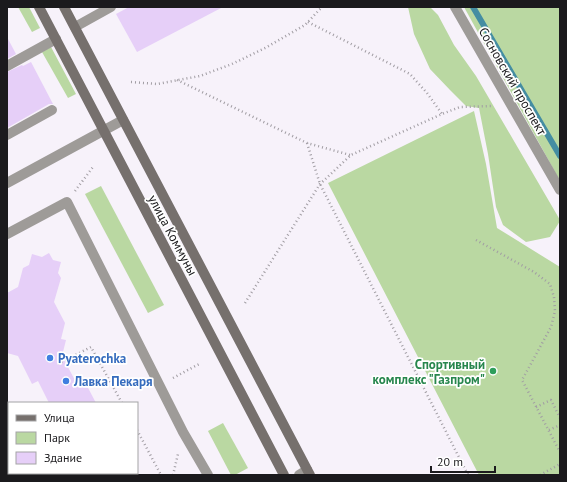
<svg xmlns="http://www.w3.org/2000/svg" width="567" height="482" font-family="'PT Sans',sans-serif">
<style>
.green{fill:#bad8a2}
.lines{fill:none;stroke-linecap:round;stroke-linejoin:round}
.stream{stroke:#458da2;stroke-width:6}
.building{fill:#e6cff8}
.path{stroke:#a19da3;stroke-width:2.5;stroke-dasharray:1 3;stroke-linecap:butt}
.service{stroke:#9e9b98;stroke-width:10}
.minor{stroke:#9e9b98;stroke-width:10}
.secondary{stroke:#76706d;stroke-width:10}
.shop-dot{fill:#3f7fe0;stroke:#fff;stroke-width:1.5}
.leisure-dot{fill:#2e9e5b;stroke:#fff;stroke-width:1.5}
.labels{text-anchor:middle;stroke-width:3.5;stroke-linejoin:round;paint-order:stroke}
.street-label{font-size:13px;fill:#1b1a1d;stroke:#fff}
.shop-label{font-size:13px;font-weight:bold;fill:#366cbe;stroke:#fff;text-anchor:start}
.leisure-label{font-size:13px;font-weight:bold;fill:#27864d;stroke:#fff;text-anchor:end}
</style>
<rect width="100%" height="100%" fill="#f7f2fa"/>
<!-- green -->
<g class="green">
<path d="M18 7H29L40 28 32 32Z"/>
<path d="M408 7H430L438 15 454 45 476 76 560 220V221L550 237 526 242 503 225 496 207 488 154 479 108 466 106 450 90 430 69 414 34Z"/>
<path d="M464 7H560V181Z"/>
<path d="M51 47 76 94 68 98 42 52Z"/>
<path d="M474 111 486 164 497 228 560 267V475H479L328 183Z"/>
<path d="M101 186 164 305 148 313 85 194Z"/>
<path d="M223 423 248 468 235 475H231L208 431Z"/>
</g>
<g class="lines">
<!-- stream -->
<path class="stream" d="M473 7 560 156"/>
</g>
<!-- building -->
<g class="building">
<path d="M129 7H223L137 52 116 14Z"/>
<path d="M7 37 16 54 7 59Z"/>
<path d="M31 62 53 104H49L7 128V72L22 65 23 66Z"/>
<path d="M49 253 53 260 61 262 58 273 61 278 54 302 65 323 61 339 66 340 62 356 77 384H86L96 403H49L38 381 32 384 18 356 7 353V293L18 287 23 268 29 265 32 254 42 257Z"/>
</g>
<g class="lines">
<!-- path -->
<g class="path">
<path d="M308 22 410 74 427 93 442 114"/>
<path d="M177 80 307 143 350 155"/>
<path d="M131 82 157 84 200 76 232 64 267 47 305 25 322 7"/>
<path d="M307 143 320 184 468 475"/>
<path d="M75 191 93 167"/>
<path d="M476 240 534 272 550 284 554 297 555 311 551 327 522 380 560 452"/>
<path d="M245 303 320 184 351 155 442 114 460 107 493 106"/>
<path d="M58 364 91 347 122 403"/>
<path d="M173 378 201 363"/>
<path d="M536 407 551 400 560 418"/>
<path d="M137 430 161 475"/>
<path d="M549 430 560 425"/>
<path d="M173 475 178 454"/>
<path d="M540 475 560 464"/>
</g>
<!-- service -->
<g class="service">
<path d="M75 27 111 7"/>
<path d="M7 66 56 39"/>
<path d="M7 135 52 110"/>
<path d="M7 234 67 202 183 432 208 475"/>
<path d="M7 407 9 408"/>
<path d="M44 473 45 475"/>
<path d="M299 475 307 470"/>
</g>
<!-- minor -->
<g class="minor">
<path d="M455 7 560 190"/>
<path d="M7 183 123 120"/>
</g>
<!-- secondary -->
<g class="secondary">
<path d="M39 7 284 475"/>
<path d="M64 7 310 475"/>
</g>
</g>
<!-- markers -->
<g class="shop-dot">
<circle cx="50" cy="358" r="4"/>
<circle cx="66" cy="381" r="4"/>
</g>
<circle class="leisure-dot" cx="493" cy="371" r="4"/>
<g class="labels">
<!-- street labels -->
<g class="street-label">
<text transform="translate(513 81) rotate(60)" y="5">Сосновский проспект</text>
<text transform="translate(173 235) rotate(62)" y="5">улица Коммуны</text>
</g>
<!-- shop labels -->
<g class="shop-label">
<text x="58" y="363">Pyaterochka</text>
<text x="74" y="386">Лавка Пекаря</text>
</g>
<!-- leisure labels -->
<g class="leisure-label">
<text x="485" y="369">Cпортивный<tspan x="485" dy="15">комплекс "Газпром"</tspan></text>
</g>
</g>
<!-- border -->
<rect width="567" height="482" fill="none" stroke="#1b1a1d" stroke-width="16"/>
<!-- legend -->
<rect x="8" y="402" width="130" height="72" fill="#ffffff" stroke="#a4a3a5"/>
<rect x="16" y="415" width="20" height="6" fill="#76706d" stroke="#a4a3a5"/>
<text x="44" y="422" font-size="12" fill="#1b1a1d">Улица</text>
<rect x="16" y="432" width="20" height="12" fill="#bad8a2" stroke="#a4a3a5"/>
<text x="44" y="442" font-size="12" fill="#1b1a1d">Парк</text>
<rect x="16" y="452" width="20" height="12" fill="#e6cff8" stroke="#a4a3a5"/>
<text x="44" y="462" font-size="12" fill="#1b1a1d">Здание</text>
<!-- scale -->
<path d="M431 466v6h64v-6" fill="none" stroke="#1b1a1d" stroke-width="2"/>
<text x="437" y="466" font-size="12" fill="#1b1a1d" stroke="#ffffff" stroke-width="3" paint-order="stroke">20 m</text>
</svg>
